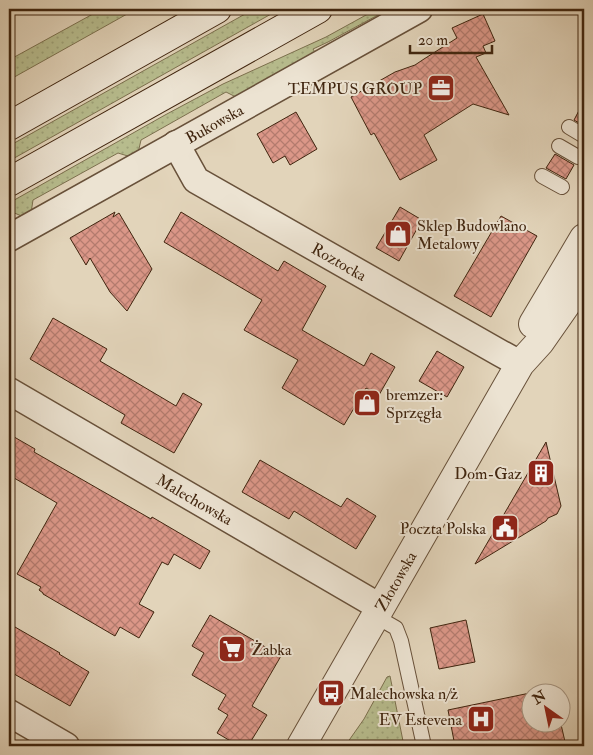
<svg xmlns="http://www.w3.org/2000/svg" width="593" height="755" font-family="'IM FELL Double Pica',serif">
<style>
.grass{fill:url(#grass-dots);stroke:#7c704e}
.building{fill:url(#building-cross-hatch);stroke:#40250f}
.lines{fill:none;stroke-linecap:round;stroke-linejoin:round}
.service-casing{stroke:#68513a;stroke-width:16}
.minor-casing{stroke:#68513a;stroke-width:29}
.tertiary-casing{stroke:#68513a;stroke-width:30}
.secondary-casing{stroke:#40250f;stroke-width:30}
.service{stroke:#ece3d2;stroke-width:14}
.minor{stroke:#ece3d2;stroke-width:26}
.tertiary{stroke:#ece3d2;stroke-width:28}
.secondary{stroke:#ece3d2;stroke-width:28}
.labels{text-anchor:middle;stroke-width:4;stroke-linejoin:round;paint-order:stroke}
.poi-label{font-size:16px;fill:#40250f;stroke:#ece3d2;text-anchor:end}
.street-label{font-size:16px;fill:#40250f;stroke:#ece3d2}
</style>
<defs>
<pattern id="grass-dots" width="8" height="8" patternUnits="userSpaceOnUse" patternTransform="scale(1.25)"><rect width="8" height="8" fill="#b7bc8d"/><path d="M2 2h.1M6 6h.1" fill="none" stroke="#9ea178" stroke-width="1.8" stroke-linecap="round"/></pattern>
<pattern id="building-cross-hatch" width="8" height="8" patternUnits="userSpaceOnUse" patternTransform="scale(1.25)"><rect width="8" height="8" fill="#db9788"/><path d="M0 0l8 8M0 8l8-8" fill="none" stroke="#b37b6e"/></pattern>
</defs>
<rect width="100%" height="100%" fill="#e2d4ba"/>
<filter id="stains"><feTurbulence type="fractalNoise" baseFrequency=".004" numOctaves="4"/><feColorMatrix values="0 0 0 0 .2 0 0 0 0 .09 0 0 0 0 .02 0 0 0 .5 -.17"/></filter>
<radialGradient id="worn" r=".72"><stop offset=".6" stop-color="#630" stop-opacity="0"/><stop offset="1" stop-color="#630" stop-opacity=".3"/></radialGradient>
<!-- grass -->
<g class="grass">
<path d="M102 9H136L9 80V60Z"/>
<path d="M254 9H280L9 161V146Z"/>
<path d="M377 9H389L328 42 313 49 316 54 236 97 226 92 141 140 138 153 131 157 118 153 33 200 31 213 24 217 12 212 9 214V203L165 115 223 84 326 37Z"/>
<path d="M390 676 404 746H345L364 719 387 677Z"/>
</g>
<!-- building -->
<g class="building">
<path d="M483 14 495 41 483 46 486 53 476 57 509 115 473 104 424 135 437 160 400 180 374 133 371 135 351 97 395 72 415 65 424 59 457 38 452 28Z"/>
<path d="M584 101V126L574 120Z"/>
<path d="M296 112 317 149 290 165 285 156 273 163 257 134Z"/>
<path d="M555 154 574 165 566 179 546 168Z"/>
<path d="M400 207 422 220 399 261 376 248Z"/>
<path d="M115 212 113 217 119 213 152 269 127 311 110 292 90 258 86 265 70 238Z"/>
<path d="M181 212 278 271 284 261 326 286 302 330 364 366 371 353 395 367 379 395 366 388 344 425 282 388 298 360 244 330 262 300 164 242Z"/>
<path d="M501 216 537 236 491 317 454 296Z"/>
<path d="M53 318 107 349 100 361 176 406 183 393 202 404 174 453 121 423 125 415 30 359Z"/>
<path d="M437 351 464 367 447 397 419 381Z"/>
<path d="M9 434 35 449 34 452 151 519 152 517 210 551 200 569 174 554 168 565 162 562 139 604 154 612 139 638 120 627 115 636 43 594V593L39 590 41 587 17 574 57 503 9 475Z"/>
<path d="M546 442 561 506 557 514 548 518 546 521 475 564Z"/>
<path d="M260 460 341 507 347 498 376 516 356 549 294 511 289 519 242 492Z"/>
<path d="M210 615 281 656 252 706 267 715 248 746H239L217 733 228 715 218 709 226 695 192 675 204 653 192 646Z"/>
<path d="M466 620 475 662 439 669 430 628Z"/>
<path d="M15 627 60 653 59 654 89 672 70 706 9 671V639Z"/>
<path d="M530 693V722H560V720L566 746H455L448 710Z"/>
</g>
<g class="lines">
<!-- service casing -->
<g class="service-casing">
<g id="service">
<path d="M569 127 584 136"/>
<path d="M559 146 578 157"/>
<path d="M542 176 562 187"/>
<path d="M375 616 396 628 401 641 424 746"/>
</g>
</g>
<!-- minor casing -->
<g class="minor-casing">
<g id="minor">
<path id="s1" d="M176 144 196 180 500 353 520 364"/>
<path id="s2" d="M9 238 419 9"/>
<path id="s3" d="M9 391 380 607"/>
<path d="M9 713 66 746"/>
</g>
</g>
<!-- tertiary casing -->
<g class="tertiary-casing">
<g id="tertiary">
<path d="M533 324 584 238"/>
<path id="s4" d="M301 746 520 364 540 342 584 279"/>
</g>
</g>
<!-- secondary casing -->
<g class="secondary-casing">
<g id="secondary">
<path d="M9 126 217 9"/>
<path d="M9 182 318 9"/>
</g>
</g>
<!-- service -->
<use href="#service" class="service"/>
<!-- minor -->
<use href="#minor" class="minor"/>
<!-- tertiary -->
<use href="#tertiary" class="tertiary"/>
<!-- secondary -->
<use href="#secondary" class="secondary"/>
</g>
<!-- icons -->
<defs>
<g id="office-square" transform="scale(1.4375)"><rect x="-9" y="-9" width="18" height="18" rx="4" fill="#8f2418" stroke="#ece3d2"/><path d="M-6-3h4V-5.5h4V-3h4V5H-6ZM-1-4.5V-3h2v-1.5ZM-6 0V1H6V0Z" fill="#fff"/></g>
<g id="shop-square" transform="scale(1.4375)"><rect x="-9" y="-9" width="18" height="18" rx="4" fill="#8f2418" stroke="#ece3d2"/><path d="M-5-2.5h2.3a2.7 3.5 0 0 1 5.4 0H5L5.5 6h-11ZM-1.5-2.5h3a1.5 2.3 0 0 0-3 0Z" fill="#fff"/></g>
<g id="building-square" transform="scale(1.4375)"><rect x="-9" y="-9" width="18" height="18" rx="4" fill="#8f2418" stroke="#ece3d2"/><path d="M-4-6H4V6H1V3H-1V6H-4ZM-2.5-4.3h1.7v1.8h-1.7ZM.8-4.3h1.7v1.8H.8ZM-2.5-1h1.7V.8h-1.7ZM.8-1h1.7V.8H.8Z" fill="#fff"/></g>
<g id="civic-square" transform="scale(1.4375)"><rect x="-9" y="-9" width="18" height="18" rx="4" fill="#8f2418" stroke="#ece3d2"/><path d="M-.6-6.5H3V-4.5H.6V-3L4-1V1h2V6H-6V1h2V-1L-.6-3ZM-1.2 2.5V6h2.4V2.5Z" fill="#fff"/></g>
<g id="supermarket-square" transform="scale(1.4375)"><rect x="-9" y="-9" width="18" height="18" rx="4" fill="#8f2418" stroke="#ece3d2"/><path d="M-6-5.5h2.5l.6 2H6L4.5 2H-2.5L-4.4-4H-6ZM-1.5 3.2a1.3 1.3 0 1 0 .1 0ZM3 3.2a1.3 1.3 0 1 0 .1 0Z" fill="#fff"/></g>
<g id="bus-square" transform="scale(1.4375)"><rect x="-9" y="-9" width="18" height="18" rx="4" fill="#8f2418" stroke="#ece3d2"/><path d="M-5-6H5V4H4V6H2V4H-2V6H-4V4H-5ZM-3.5-4V0h7V-4ZM-3.5 1.2v1.5H-2V1.2ZM2 1.2v1.5H3.5V1.2Z" fill="#fff"/></g>
<g id="hospital-square" transform="scale(1.4375)"><rect x="-9" y="-9" width="18" height="18" rx="4" fill="#8f2418" stroke="#ece3d2"/><path d="M-5-5h3v3.5h4V-5h3V5h-3V1.5h-4V5h-3Z" fill="#fff"/></g>
</defs>
<g fill-rule="evenodd">
<use href="#office-square" x="441" y="88"/>
<use href="#shop-square" x="398" y="234"/>
<use href="#shop-square" x="367" y="403"/>
<use href="#building-square" x="541" y="473"/>
<use href="#civic-square" x="505" y="528"/>
<use href="#supermarket-square" x="232" y="649"/>
<use href="#bus-square" x="331" y="693"/>
<use href="#hospital-square" x="481" y="719"/>
</g>
<g class="labels">
<!-- poi labels -->
<g class="poi-label">
<text x="422" y="94">TEMPUS GROUP</text>
<text x="417" y="231" text-anchor="start">Sklep Budowlano<tspan x="417" dy="18">Metalowy</tspan></text>
<text x="386" y="400" text-anchor="start">bremzer:<tspan x="386" dy="18">Sprzęgła</tspan></text>
<text x="522" y="479">Dom-Gaz</text>
<text x="486" y="534">Poczta Polska</text>
<text x="251" y="655" text-anchor="start">Żabka</text>
<text x="350" y="699" text-anchor="start">Malechowska n/ż</text>
<text x="462" y="725">EV Estevena</text>
</g>
<!-- street labels -->
<g class="street-label">
<text dy="6" stroke="none"><textPath href="#s2" startOffset="235">Bukowska</textPath></text>
<text dy="6" stroke="none"><textPath href="#s1" startOffset="206">Roztocka</textPath></text>
<text dy="6" stroke="none"><textPath href="#s3" startOffset="215">Malechowska</textPath></text>
<text dy="6" stroke="none"><textPath href="#s4" startOffset="190">Złotowska</textPath></text>
</g>
</g>
<!-- margin -->
<rect width="593" height="755" fill="none" stroke="#e2d4ba" stroke-width="30"/>
<rect x="10" y="10" width="573" height="735" fill="none" stroke="#40250f" stroke-width="2.5"/>
<rect x="15" y="15" width="563" height="725" fill="none" stroke="#40250f"/>
<!-- north arrow -->
<g transform="translate(546 708) rotate(327)"><circle r="24" fill="#ece3d2" stroke="#a79784"/>
<path d="M0-4L9 19L0 12L-9 19Z" fill="#8f2418"/>
<text y="-8" font-size="14" font-weight="bold" text-anchor="middle" fill="#40250f">N</text>
</g>
<!-- scale -->
<path d="M410 45v8h82v-8" fill="none" stroke="#40250f" stroke-width="2.5"/>
<text x="418" y="45" font-size="15" fill="#40250f" stroke="#ece3d2" stroke-width="4" paint-order="stroke">20 m</text>
<rect width="100%" height="100%" filter="url(#stains)"/>
<rect width="100%" height="100%" fill="url(#worn)"/>
</svg>
